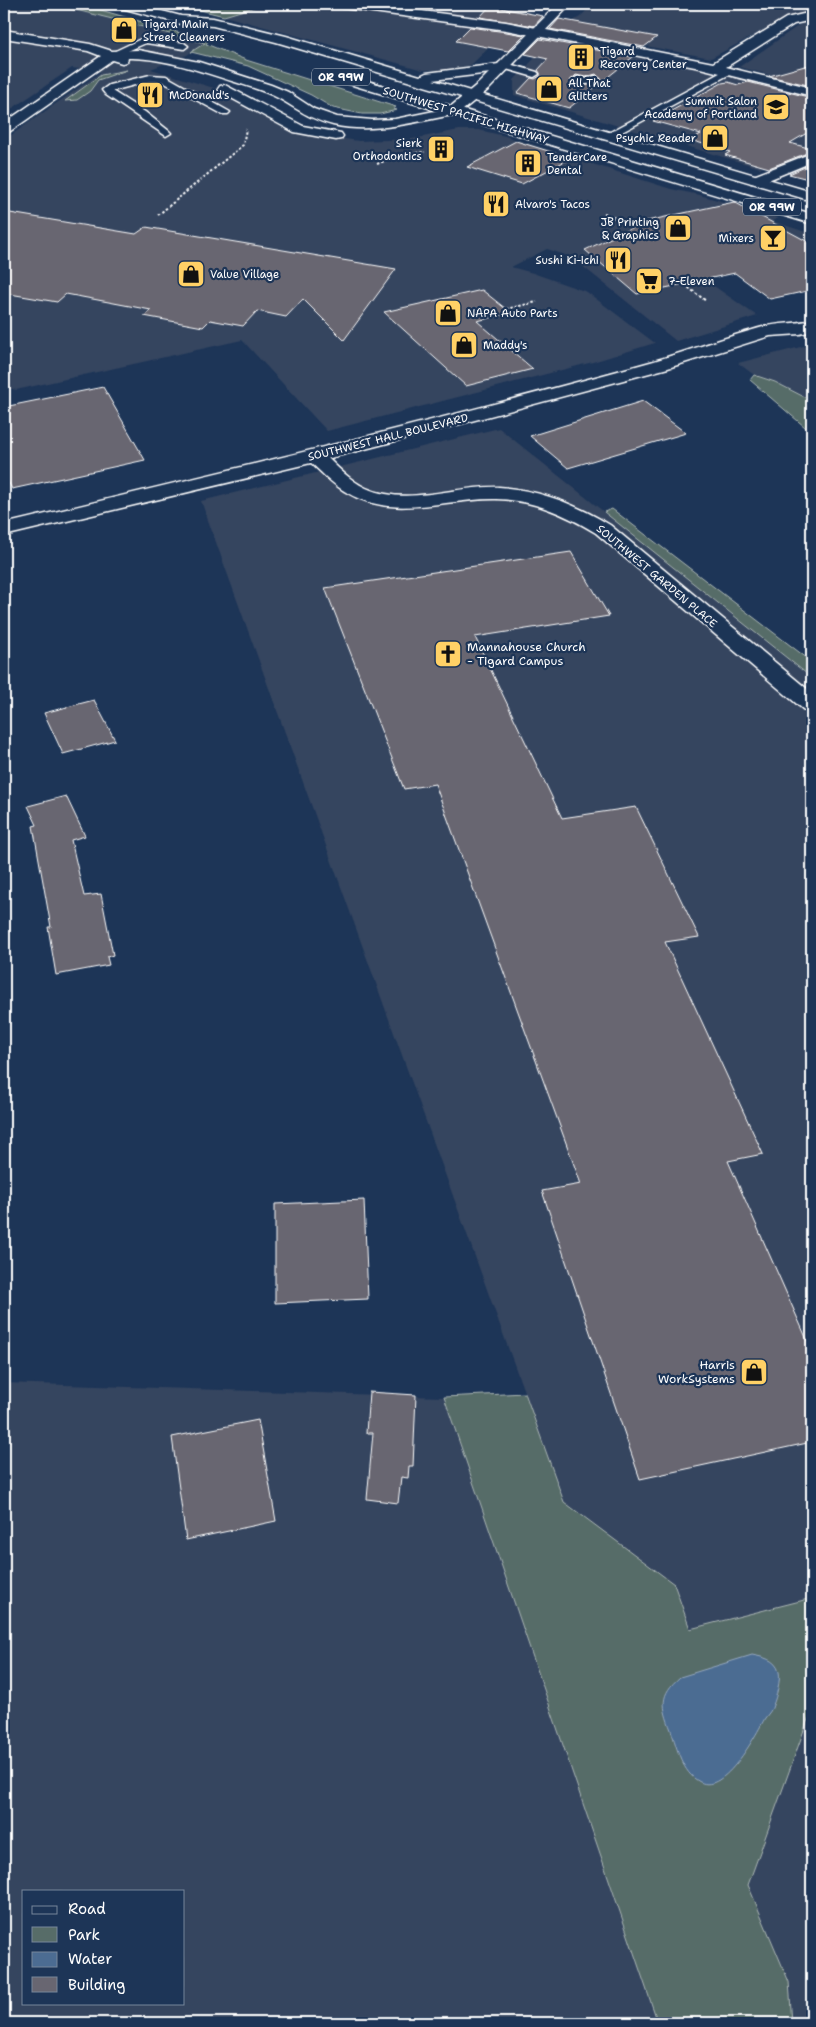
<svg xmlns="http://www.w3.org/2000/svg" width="816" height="2027" font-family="'Shantell Sans',sans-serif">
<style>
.built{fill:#34445f;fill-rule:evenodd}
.green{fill:#576c68;stroke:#abb6b4}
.water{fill:#4c6c92;stroke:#94a7be}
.building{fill:#686671;stroke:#fff;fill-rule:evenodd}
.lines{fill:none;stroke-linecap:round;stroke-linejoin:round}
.service-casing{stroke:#fff;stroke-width:3}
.minor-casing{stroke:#fff;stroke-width:3}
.tertiary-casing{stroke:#fff;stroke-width:3}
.secondary-casing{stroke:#fff;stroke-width:3}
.trunk-casing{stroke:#fff;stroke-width:3}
.path{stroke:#fff;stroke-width:2;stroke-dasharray:2.5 2;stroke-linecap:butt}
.service{fill:#1d3557;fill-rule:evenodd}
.minor{fill:#1d3557;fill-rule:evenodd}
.tertiary{fill:#1d3557;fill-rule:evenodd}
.secondary{fill:#1d3557;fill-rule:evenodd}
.trunk{fill:#1d3557;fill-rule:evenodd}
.labels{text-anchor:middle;stroke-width:4.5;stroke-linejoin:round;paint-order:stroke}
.far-poi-label{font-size:11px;fill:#fff;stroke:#1d3557;text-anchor:start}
.shield{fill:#1d3557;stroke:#bbc2cd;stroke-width:1}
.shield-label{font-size:11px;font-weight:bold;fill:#fff}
.far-street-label{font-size:11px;fill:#fff;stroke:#1d3557}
.poi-label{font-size:12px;fill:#fff;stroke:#1d3557;text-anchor:start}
</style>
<rect width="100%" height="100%" fill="#1d3557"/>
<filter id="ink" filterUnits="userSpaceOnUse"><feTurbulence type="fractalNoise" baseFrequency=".02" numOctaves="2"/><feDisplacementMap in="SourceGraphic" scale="10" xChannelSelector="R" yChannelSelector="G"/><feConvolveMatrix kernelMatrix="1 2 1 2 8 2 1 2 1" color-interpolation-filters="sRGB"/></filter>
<g filter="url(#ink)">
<!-- built -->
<g class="built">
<path d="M4 4H31L48 8 54 7 79 11 206 43 187 55 151 69 214 88 236 98 273 122 302 133 359 141 412 139 459 130H479L505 136 671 189 700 195 779 218 772 221 812 234V261L668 254 757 316 676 341 571 257 547 249 511 267 533 273 587 292 655 343 593 362 327 431 242 340 16 390 4 387V140L101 72 72 68 4 114Z"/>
<path d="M264 4H318L433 20 499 31 501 36 471 65 453 70H423L224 16Z"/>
<path d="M390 4H535L516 19 507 21 389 5Z"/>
<path d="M587 4H812V14L789 17 711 58 574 33 562 27 580 17 592 5Z"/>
<path d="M812 22V86L739 67 802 23Z"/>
<path d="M554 44 703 69 812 98V146L760 168 514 95V80L547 45Z"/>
<path d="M812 344V401L775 382 754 375 738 363Z"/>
<path d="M499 428 812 678V2023H753L201 501Z"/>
<path d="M4 1383 444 1397 658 2023H4ZM24 1891H184V2003H24Z"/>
</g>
<!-- green -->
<g class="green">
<path d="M31 4H80L208 41 206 44 246 60 396 107 393 109 397 110 380 114H362L333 108 311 95 248 66 191 52 205 43C164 33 122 21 80 11 63 7 48 8 31 4Z"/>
<path d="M176 4H264L224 16Z"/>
<path d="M127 70 98 80 90 91 77 100 65 101 101 75Z"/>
<path d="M754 375 775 382 812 401V433L750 380Z"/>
<path d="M612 509 812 662V678L604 512Z"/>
<path d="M525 1393 564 1502 674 1584 690 1629 812 1598V1708L748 1885 789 1982 792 2023H658L444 1397Z"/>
</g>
<!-- water -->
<path class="water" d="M752 1655C762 1657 776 1659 779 1672 781 1679 776 1698 773 1705 772 1710 768 1714 765 1718 756 1735 724 1795 700 1782 682 1773 677 1748 671 1730 662 1706 659 1695 680 1677Z"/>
<!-- building -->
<g class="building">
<path d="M490 6 543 16 534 26 480 17Z"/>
<path d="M559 19 657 37 644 47 550 29Z"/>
<path d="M470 27 506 32 524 35 508 51 456 41Z"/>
<path d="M540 39 633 57 569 108 517 93 531 78 535 79 540 76V73L538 70 548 59 525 54ZM596 74 602 80 590 85H578L570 81 576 75 586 77Z"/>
<path d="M812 64V86L769 76Z"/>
<path d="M728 82 738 85 748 82 812 98V130L790 143 812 149V151L769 168 725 155 730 152 690 140 701 134 653 121 722 83Z"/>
<path d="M516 141 571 158 522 184 467 167Z"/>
<path d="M812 164V180L789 174Z"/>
<path d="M734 202 812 244V290L770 299 735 273 637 294 585 250 647 221Z"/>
<path d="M4 212 136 234 146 227 396 269 344 340 303 299 286 317 257 311 243 326 210 320 203 327 144 316 151 310 66 294 57 302 4 293Z"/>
<path d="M482 290 511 313 477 321 533 369 466 386 384 312Z"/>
<path d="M103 387 145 460 12 489 4 474V407Z"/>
<path d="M643 401 686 433 568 468 530 436Z"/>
<path d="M571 552 609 616 475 637 562 818 636 807 699 937 665 942 763 1154 728 1161 812 1351V1442L640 1479 542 1191 581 1184 435 784 404 789 325 588Z"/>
<path d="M94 700 115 740 63 754 44 713Z"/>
<path d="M66 796 85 836 71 840 84 896 101 894 113 955 107 957 109 965 56 975 48 927H51L33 826 37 825 28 806Z"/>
<path d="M364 1200 368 1299 275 1303V1204Z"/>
<path d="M369 1392 416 1395 413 1466H409L408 1478 401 1477 398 1503 367 1499 373 1433H366Z"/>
<path d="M258 1420 276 1521 186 1540 172 1437Z"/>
</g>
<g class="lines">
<!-- service casing -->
<g class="service-casing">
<g id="service">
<path d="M145 37 184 43 188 46 184 49 146 43 114 57 111 58 107 55Z"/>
<path d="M502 62 537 72 539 74 534 77 499 67V63Z"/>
<path d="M729 68 734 71 732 73 609 139H603L601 137Z"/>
<path d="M150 75 166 76 230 112 228 114H222L161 81H150L112 91 145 112 169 131 171 133 166 136 106 95 102 90 109 85Z"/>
<path d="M595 76 600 79C592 85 580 86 572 80L577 77 586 79Z"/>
</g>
</g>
<!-- minor casing -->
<g class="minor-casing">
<g id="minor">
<path d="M337 4H369L506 22 713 63 786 18 812 12V20L794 24 726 67 812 88V96L700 68 506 30 343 8Z"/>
<path d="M812 153V162L761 183H751L749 180 751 177Z"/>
<path d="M315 450 322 452C335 465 349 480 366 488 408 507 456 485 499 487 539 490 576 504 610 525L812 693V712L804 710 596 533C565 514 533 500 496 499 446 498 393 521 346 492 332 484 320 471 308 460L305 456 308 452Z"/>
</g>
</g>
<!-- tertiary casing -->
<g class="tertiary-casing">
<g id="tertiary">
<path d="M558 4H571L489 89 458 114 453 115C413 122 373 134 333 125 309 119 298 109 278 98 265 91 250 87 235 82 203 72 162 57 128 58L127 62 122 63 112 60 9 132 4 133V123L101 56 88 51 4 38V30L90 44 112 51 138 50 199 62 271 85 288 92 314 109 337 117 372 120 395 119 449 108 479 83Z"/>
<path d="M225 85 303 126 341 133 343 136 341 139 336 140 294 132 220 92 218 89 220 86Z"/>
</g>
</g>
<!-- secondary casing -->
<g class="secondary-casing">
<path id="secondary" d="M812 320V331L800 334 770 336 668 368 434 431 315 462 4 536V524C221 472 439 421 654 361 691 350 726 337 763 327 778 323 795 324 812 320Z"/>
</g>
<!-- trunk casing -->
<g class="trunk-casing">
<g id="trunk">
<path d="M116 4H135L181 16 213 18 286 36 420 76 426 73 499 64 504 65 506 68 504 71 499 72 433 80 812 192V201L276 42 213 26 181 24 118 7Z"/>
<path d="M341 73 812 214V224L336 80 334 77Z"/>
</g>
</g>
<!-- path -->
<g class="path">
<path d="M377 164 400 155 425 152"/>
<path d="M604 213 626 223"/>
<path d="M158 215 243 145 246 129"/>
<path d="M685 285 706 301"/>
<path d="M506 309 537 302"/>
</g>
<!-- service -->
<use href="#service" class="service"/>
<!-- minor -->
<use href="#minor" class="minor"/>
<!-- tertiary -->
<use href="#tertiary" class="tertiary"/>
<!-- secondary -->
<use href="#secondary" class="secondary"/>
<!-- trunk -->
<use href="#trunk" class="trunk"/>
</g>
</g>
<!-- icons -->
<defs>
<g id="shop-square" transform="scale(1.4375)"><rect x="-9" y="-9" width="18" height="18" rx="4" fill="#ffd166" stroke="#1d3557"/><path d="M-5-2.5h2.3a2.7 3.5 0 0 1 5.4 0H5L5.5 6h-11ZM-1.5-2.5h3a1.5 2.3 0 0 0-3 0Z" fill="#111"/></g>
<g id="building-square" transform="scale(1.4375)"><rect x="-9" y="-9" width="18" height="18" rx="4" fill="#ffd166" stroke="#1d3557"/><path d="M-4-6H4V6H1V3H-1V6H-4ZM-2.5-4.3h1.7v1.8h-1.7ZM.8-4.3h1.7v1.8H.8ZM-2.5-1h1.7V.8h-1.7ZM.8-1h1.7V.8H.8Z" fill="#111"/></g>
<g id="restaurant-square" transform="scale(1.4375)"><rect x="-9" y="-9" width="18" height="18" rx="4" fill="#ffd166" stroke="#1d3557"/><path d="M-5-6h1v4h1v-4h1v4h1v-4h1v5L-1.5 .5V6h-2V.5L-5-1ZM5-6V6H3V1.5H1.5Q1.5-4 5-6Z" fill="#111"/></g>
<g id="school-square" transform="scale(1.4375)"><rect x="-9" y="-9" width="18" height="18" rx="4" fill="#ffd166" stroke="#1d3557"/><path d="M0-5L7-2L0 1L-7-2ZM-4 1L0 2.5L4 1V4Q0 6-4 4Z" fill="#111"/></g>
<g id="bar-square" transform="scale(1.4375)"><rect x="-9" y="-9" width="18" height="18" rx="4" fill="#ffd166" stroke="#1d3557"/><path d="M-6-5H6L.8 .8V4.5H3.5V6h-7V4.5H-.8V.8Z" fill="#111"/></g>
<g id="supermarket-square" transform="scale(1.4375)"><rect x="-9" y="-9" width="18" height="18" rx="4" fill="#ffd166" stroke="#1d3557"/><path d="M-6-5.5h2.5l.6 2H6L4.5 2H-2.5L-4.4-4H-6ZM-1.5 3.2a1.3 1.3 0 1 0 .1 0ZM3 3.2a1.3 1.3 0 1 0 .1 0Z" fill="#111"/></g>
<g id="church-square" transform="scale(1.4375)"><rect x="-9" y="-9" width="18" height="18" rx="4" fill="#ffd166" stroke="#1d3557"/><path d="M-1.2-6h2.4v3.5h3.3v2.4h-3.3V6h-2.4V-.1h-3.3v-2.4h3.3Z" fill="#111"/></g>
</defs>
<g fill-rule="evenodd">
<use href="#shop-square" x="124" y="30"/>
<use href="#building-square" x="581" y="57"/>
<use href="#shop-square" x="549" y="89"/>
<use href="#restaurant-square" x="150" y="95"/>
<use href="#school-square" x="776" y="107"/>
<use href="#shop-square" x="715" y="138"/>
<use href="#building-square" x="441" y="149"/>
<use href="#building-square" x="528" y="163"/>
<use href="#restaurant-square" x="496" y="204"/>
<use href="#shop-square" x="678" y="228"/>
<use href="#bar-square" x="773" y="238"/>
<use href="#restaurant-square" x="618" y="260"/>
<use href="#shop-square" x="191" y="274"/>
<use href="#supermarket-square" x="649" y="281"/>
<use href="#shop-square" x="448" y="313"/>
<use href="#shop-square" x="464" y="345"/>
<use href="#church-square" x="448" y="654"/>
<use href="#shop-square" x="754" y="1372"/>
</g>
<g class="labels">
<!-- far-poi labels -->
<g class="far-poi-label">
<text x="143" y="28">Tigard Main<tspan x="143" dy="13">Street Cleaners</tspan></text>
<text x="600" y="55">Tigard<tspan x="600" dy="13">Recovery Center</tspan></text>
<text x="568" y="87">All That<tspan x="568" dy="13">Glitters</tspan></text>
<text x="169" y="99">McDonald's</text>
<text x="757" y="105" text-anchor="end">Summit Salon<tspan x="757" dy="13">Academy of Portland</tspan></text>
<text x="696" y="142" text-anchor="end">Psychic Reader</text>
<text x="422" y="147" text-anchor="end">Sierk<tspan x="422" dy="13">Orthodontics</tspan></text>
<text x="547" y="161">TenderCare<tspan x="547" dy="13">Dental</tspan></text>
<text x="515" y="208">Alvaro's Tacos</text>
<text x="659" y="226" text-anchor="end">JB Printing<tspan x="659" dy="13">&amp; Graphics</tspan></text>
<text x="754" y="242" text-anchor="end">Mixers</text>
<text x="599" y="264" text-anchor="end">Sushi Ki-ichi</text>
<text x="210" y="278">Value Village</text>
<text x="668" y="285">7-Eleven</text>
<text x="467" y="317">NAPA Auto Parts</text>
<text x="483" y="349">Maddy's</text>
</g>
<!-- shield labels -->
<g class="shield">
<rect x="312" y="68.5" width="58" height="17" rx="4"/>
<rect x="743" y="198.5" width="58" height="17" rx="4"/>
</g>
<g class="shield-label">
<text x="341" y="81">OR 99W</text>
<text x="772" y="211">OR 99W</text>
</g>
<!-- far-street labels -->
<g class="far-street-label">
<text transform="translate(466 115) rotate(17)" y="4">SOUTHWEST PACIFIC HIGHWAY</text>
<text transform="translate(388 437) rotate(-14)" y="4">SOUTHWEST HALL BOULEVARD</text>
<text transform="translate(657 576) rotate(40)" y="4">SOUTHWEST GARDEN PLACE</text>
</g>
<!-- poi labels -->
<g class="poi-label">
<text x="467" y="651">Mannahouse Church<tspan x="467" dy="14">- Tigard Campus</tspan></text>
<text x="735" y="1369" text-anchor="end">Harris<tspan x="735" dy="14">WorkSystems</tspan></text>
</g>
</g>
<!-- margin -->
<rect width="816" height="2027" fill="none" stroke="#1d3557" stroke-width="20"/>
<rect x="10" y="10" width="796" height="2007" fill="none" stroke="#fff" stroke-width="2" filter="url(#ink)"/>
<!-- legend -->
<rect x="22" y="1890" width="162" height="115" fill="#1d3557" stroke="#77869a"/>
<rect x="32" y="1906" width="25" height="8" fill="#1d3557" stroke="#77869a"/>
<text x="68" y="1914" font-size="15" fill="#ffffff">Road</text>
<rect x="32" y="1927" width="25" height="15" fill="#576c68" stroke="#77869a"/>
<text x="68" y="1940" font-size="15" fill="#ffffff">Park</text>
<rect x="32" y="1952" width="25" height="15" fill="#4c6c92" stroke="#77869a"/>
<text x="68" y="1964" font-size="15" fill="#ffffff">Water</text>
<rect x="32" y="1977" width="25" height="15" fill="#686671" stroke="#77869a"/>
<text x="68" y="1990" font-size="15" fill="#ffffff">Building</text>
</svg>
